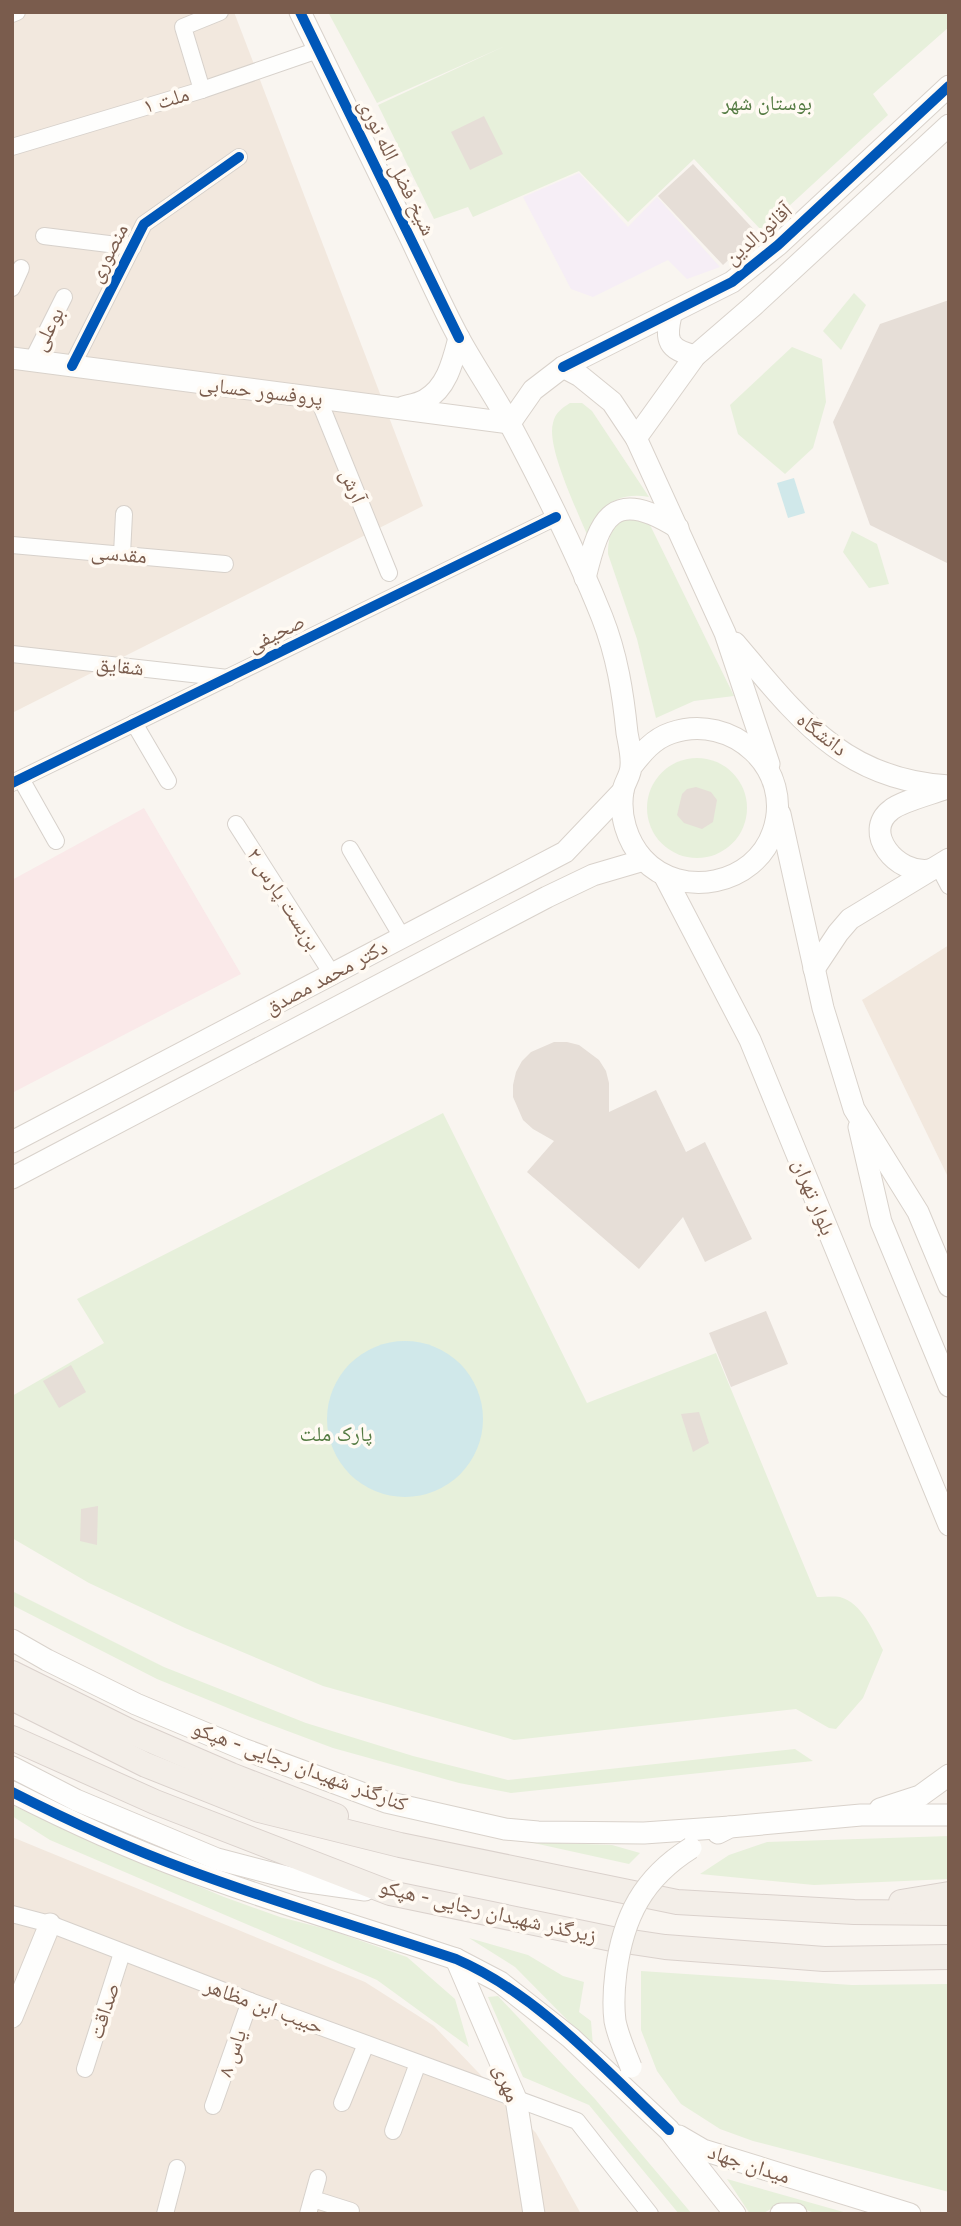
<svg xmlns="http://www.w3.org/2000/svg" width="961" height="2226" font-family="'Golos Text','Noto Naskh Arabic',sans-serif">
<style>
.residential{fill:#f2e8de}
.education{fill:#f6eef6}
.medical{fill:#fae9e9}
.green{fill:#e7f0db}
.water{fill:#d0e8ea}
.building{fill:#e6ded7}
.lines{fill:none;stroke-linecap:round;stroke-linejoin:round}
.street-casing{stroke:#d7d1cb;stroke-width:18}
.secondary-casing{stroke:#d9d2cb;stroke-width:23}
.primary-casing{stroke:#dad1cc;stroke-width:26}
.street{stroke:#fefefd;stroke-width:16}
.secondary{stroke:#fefefd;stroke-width:21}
.primary{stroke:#f3eee8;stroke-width:24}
.secondary-bridge-casing{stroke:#d9d2cb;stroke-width:23;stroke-linecap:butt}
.secondary-bridge{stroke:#fefefd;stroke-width:21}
.cycleway-casing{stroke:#fffaf3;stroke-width:15}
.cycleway{stroke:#0057b8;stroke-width:10}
.labels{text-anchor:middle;stroke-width:7;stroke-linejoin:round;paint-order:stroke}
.street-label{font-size:21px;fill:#7a5c4d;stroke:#fffaf3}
.park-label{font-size:21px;fill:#537a41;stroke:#fffaf3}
</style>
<rect width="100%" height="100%" fill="#f9f5f0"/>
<!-- residential -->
<g class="residential">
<path d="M12 12H234L423 506 12 713Z"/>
<path d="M949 945V1179L862 1000Z"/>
<path d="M12 1837 365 1982 434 2026 536 2133 581 2214H12Z"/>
</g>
<!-- education -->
<path class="education" d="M579 173 628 227 657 197 720 267 687 279 668 260 593 297 571 289 523 197Z"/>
<!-- medical -->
<path class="medical" d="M144 808 241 974 12 1093V880Z"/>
<!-- green -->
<g class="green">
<path d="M328 12H949V27L873 94 888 115 762 231 694 159 628 222 579 171 473 217 468 207 434 219 378 105 505 46 377 103Z"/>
<path d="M854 293 866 305 841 350 823 331Z"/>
<path d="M792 347 822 359 826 402 813 448 785 474 738 434 730 405Z"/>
<path d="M570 403H582L592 411 649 497C618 491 595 507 588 537 578 512 546 447 553 423 555 413 562 408 570 403Z"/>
<path d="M631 517 650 525 734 696 694 701 656 718 637 639 608 554C608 535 613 523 631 517Z"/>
<path d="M852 531 877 544 889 584 869 588 843 552Z"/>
<circle cx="697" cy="808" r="50"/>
<path d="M443 1113 587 1403 716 1353 817 1597C824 1597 833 1596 840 1597 862 1603 874 1632 883 1650L863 1698 836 1729 829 1728 796 1709 514 1740 323 1686 185 1628 89 1583 12 1538V1396L104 1343 77 1299Z"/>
<path d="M12 1591 164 1667 306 1723 413 1756 508 1780 795 1749 813 1761 511 1793 459 1783 333 1748 250 1717 157 1679 12 1605Z"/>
<path d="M12 1805 114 1851 224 1897 280 1917 330 1930 407 1957 455 1999 469 2047 377 1980 50 1840 12 1816Z"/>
<path d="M949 1836V1879L814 1885 700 1874 729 1855 767 1842Z"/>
<path d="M529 1842 612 1845 640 1853 629 1864Z"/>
<path d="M469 1938 528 1955 563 1976 584 1982 579 2012 591 2021 593 2046 515 1967Z"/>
<path d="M641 1971 852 1985 949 1984V2192L753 2141 720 2129 681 2104 657 2071 641 2030Z"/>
<path d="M498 1996 595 2099 692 2214H679L589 2105 523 2077 488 1997Z"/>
<path d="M727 2179 847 2213 817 2214 793 2205 776 2206 762 2214H750Z"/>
</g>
<!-- water -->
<g class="water">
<path d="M794 478 805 513 788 518 777 483Z"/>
<circle cx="405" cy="1419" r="78"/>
</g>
<!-- building -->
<g class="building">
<path d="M484 116 503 154 470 170 451 132Z"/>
<path d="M693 164 757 233 723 265 658 196Z"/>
<path d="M949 300V564L870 525 833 422 880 324Z"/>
<path d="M696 787 711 792 717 800 713 822 702 829 684 823 677 815 682 794 687 789Z"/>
<path d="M554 1042H567L579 1045 599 1060 606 1071 609 1083V1112L656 1090 686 1152 705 1142 752 1239 705 1262 683 1217 639 1269 527 1172 554 1141 533 1129 523 1120 513 1097V1085L516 1072 522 1061 531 1052Z"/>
<path d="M766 1311 788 1364 731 1387 709 1333Z"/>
<path d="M71 1365 86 1392 59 1408 43 1381Z"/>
<path d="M699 1412 709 1443 693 1452 681 1414Z"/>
<path d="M98 1506 97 1545 80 1541 81 1509Z"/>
</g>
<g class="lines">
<!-- street casing -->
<g class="street-casing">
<g id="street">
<path d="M12 14 17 12"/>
<path d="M202 90 183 27 220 12"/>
<path d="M12 147 202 90 318 50"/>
<path d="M44 236 133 247"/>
<path d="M12 288 21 268"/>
<path d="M32 361 64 297"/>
<path d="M72 366 144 224 239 157"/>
<path d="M318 398 389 573"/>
<path d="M12 545 225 564"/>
<path d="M122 554 124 514"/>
<path d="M12 654 228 678"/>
<path d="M134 723 168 781"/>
<path d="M21 779 56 841"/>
<path d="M12 783 556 517"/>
<path d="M236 824 332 974"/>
<path d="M350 849 402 937"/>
<path d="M938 865 949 886"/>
<path d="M12 1914 50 1924 250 2001 577 2121 650 2214"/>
<path d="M85 2069 122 1953"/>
<path d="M342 2103 366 2044"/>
<path d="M213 2106 250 2001"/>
<path d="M393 2131 418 2063"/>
<path d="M313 2199 351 2211"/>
<path d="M165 2214 177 2168"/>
<path d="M308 2214 318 2178"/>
</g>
</g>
<!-- secondary casing -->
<g class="secondary-casing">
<g id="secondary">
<path d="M300 12C336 86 372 159 408 233 425 268 441 305 460 340 476 369 495 396 511 426 544 488 576 552 602 617 617 655 623 693 627 733 629 744 632 756 631 766 631 775 624 783 623 791 619 815 627 841 643 859 681 900 755 885 773 832 795 769 732 712 671 733 653 739 642 753 631 767"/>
<path d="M671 315C665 341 668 349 695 356"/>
<path d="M12 358 510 423"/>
<path d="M563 367 580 376 612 402 636 438 725 633 769 764"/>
<path d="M403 407C410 405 418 404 425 400 447 388 453 361 459 338"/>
<path d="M510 423 533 390 563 367 732 282 778 245 949 86"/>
<path d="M636 438 695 356 753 306 949 125"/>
<path d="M585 578C600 516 613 487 678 528"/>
<path d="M735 643C798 717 843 780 949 786"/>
<path d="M780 814 823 1008 854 1109 918 1212 949 1286"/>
<path d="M930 870C896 875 862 832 891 810 900 802 931 794 944 789"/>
<path d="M664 875 750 1040 949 1525"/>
<path d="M814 969 838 933 850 919 949 859"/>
<path d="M859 1127 881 1222 949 1386"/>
<path d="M12 1142 565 852 623 791"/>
<path d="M12 1178 547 897 593 875 644 860"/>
<path d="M12 1640 47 1660 136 1704 243 1749 386 1802 505 1829 538 1832 644 1833 730 1827"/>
<path d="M12 1767 76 1800 217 1859 302 1881 365 1890"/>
<path d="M12 1792C69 1821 128 1848 188 1870 276 1903 367 1929 456 1959L500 1982 571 2038 669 2130 735 2214"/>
<path d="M880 1809 920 1796 949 1775"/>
<path d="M718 1833 730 1827 861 1815H949"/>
<path d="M456 1959 516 2099 534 2214"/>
<path d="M12 2017 50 1924"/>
<path d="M679 2136 703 2150 910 2214"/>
<path d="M781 2214H796"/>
</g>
</g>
<!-- primary casing -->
<g class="primary-casing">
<g id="primary">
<path d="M12 1673 129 1731 231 1775 336 1816"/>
<path d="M12 1698 146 1765 259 1810 400 1845 677 1902 854 1912 949 1913"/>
<path d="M12 1738 155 1802 390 1893 612 1939 665 1947 824 1959 949 1957"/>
<path d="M901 1902 949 1894"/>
</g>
</g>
<!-- street -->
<use href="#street" class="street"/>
<!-- secondary -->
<use href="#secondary" class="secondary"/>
<!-- primary -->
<use href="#primary" class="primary"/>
<!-- secondary-bridge casing -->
<g class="secondary-bridge-casing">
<path id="secondary-bridge" d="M631 2067C625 2052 618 2036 615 2021 613 2005 614 1988 616 1972 623 1917 643 1878 691 1848"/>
</g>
<!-- secondary-bridge -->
<use href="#secondary-bridge" class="secondary-bridge"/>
<!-- cycleway casing -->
<g class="cycleway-casing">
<g id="cycleway">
<path d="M300 12 459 338"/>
<path d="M72 366 144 224 239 157"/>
<path d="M563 367 732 282 778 245 949 86"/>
<path d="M12 783 556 517"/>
<path d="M12 1792C69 1821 128 1848 188 1870 276 1903 367 1929 456 1959 539 1995 604 2069 669 2130"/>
</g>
</g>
<!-- cycleway -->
<use href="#cycleway" class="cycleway"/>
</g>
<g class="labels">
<!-- street labels -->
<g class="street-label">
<text transform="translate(166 100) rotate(-17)" y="7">ملت ۱</text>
<text transform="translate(397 167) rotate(64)" y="7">شیخ فضل الله نوری</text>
<text transform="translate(758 234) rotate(-41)" y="7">آقانورالدین</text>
<text transform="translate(108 253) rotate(-63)" y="7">منصوری</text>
<text transform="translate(48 329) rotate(-63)" y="7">بوعلی</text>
<text transform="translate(261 391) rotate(7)" y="7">پروفسور حسابی</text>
<text transform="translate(353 486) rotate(68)" y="7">آرش</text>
<text transform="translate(119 554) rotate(5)" y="7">مقدسی</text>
<text transform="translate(276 633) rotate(-26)" y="7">صحیفی</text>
<text transform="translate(120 666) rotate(6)" y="7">شقایق</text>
<text transform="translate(822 734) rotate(38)" y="7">دانشگاه</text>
<text transform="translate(284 899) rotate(57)" y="7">بن‌بست پارس ۲</text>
<text transform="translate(326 977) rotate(-28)" y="7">دکتر محمد مصدق</text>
<text transform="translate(814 1197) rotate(68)" y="7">بلوار تهران</text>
<text transform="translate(300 1766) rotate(20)" y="7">کنارگذر شهیدان رجایی - هپکو</text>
<text transform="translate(488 1911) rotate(13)" y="7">زیرگذر شهیدان رجایی - هپکو</text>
<text transform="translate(264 2006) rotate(20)" y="7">حبیب ابن مظاهر</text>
<text transform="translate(104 2011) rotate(-72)" y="7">صداقت</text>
<text transform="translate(232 2053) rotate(-71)" y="7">یاس ۸</text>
<text transform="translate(507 2083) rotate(69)" y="7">مهری</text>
<text transform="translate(749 2164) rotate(18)" y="7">میدان جهاد</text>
</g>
<!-- park labels -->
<g class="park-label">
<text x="767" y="110">بوستان شهر</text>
<text x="336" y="1441">پارک ملت</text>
</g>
</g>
<!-- border -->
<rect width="961" height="2226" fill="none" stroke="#7a5c4d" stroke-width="28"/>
</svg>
